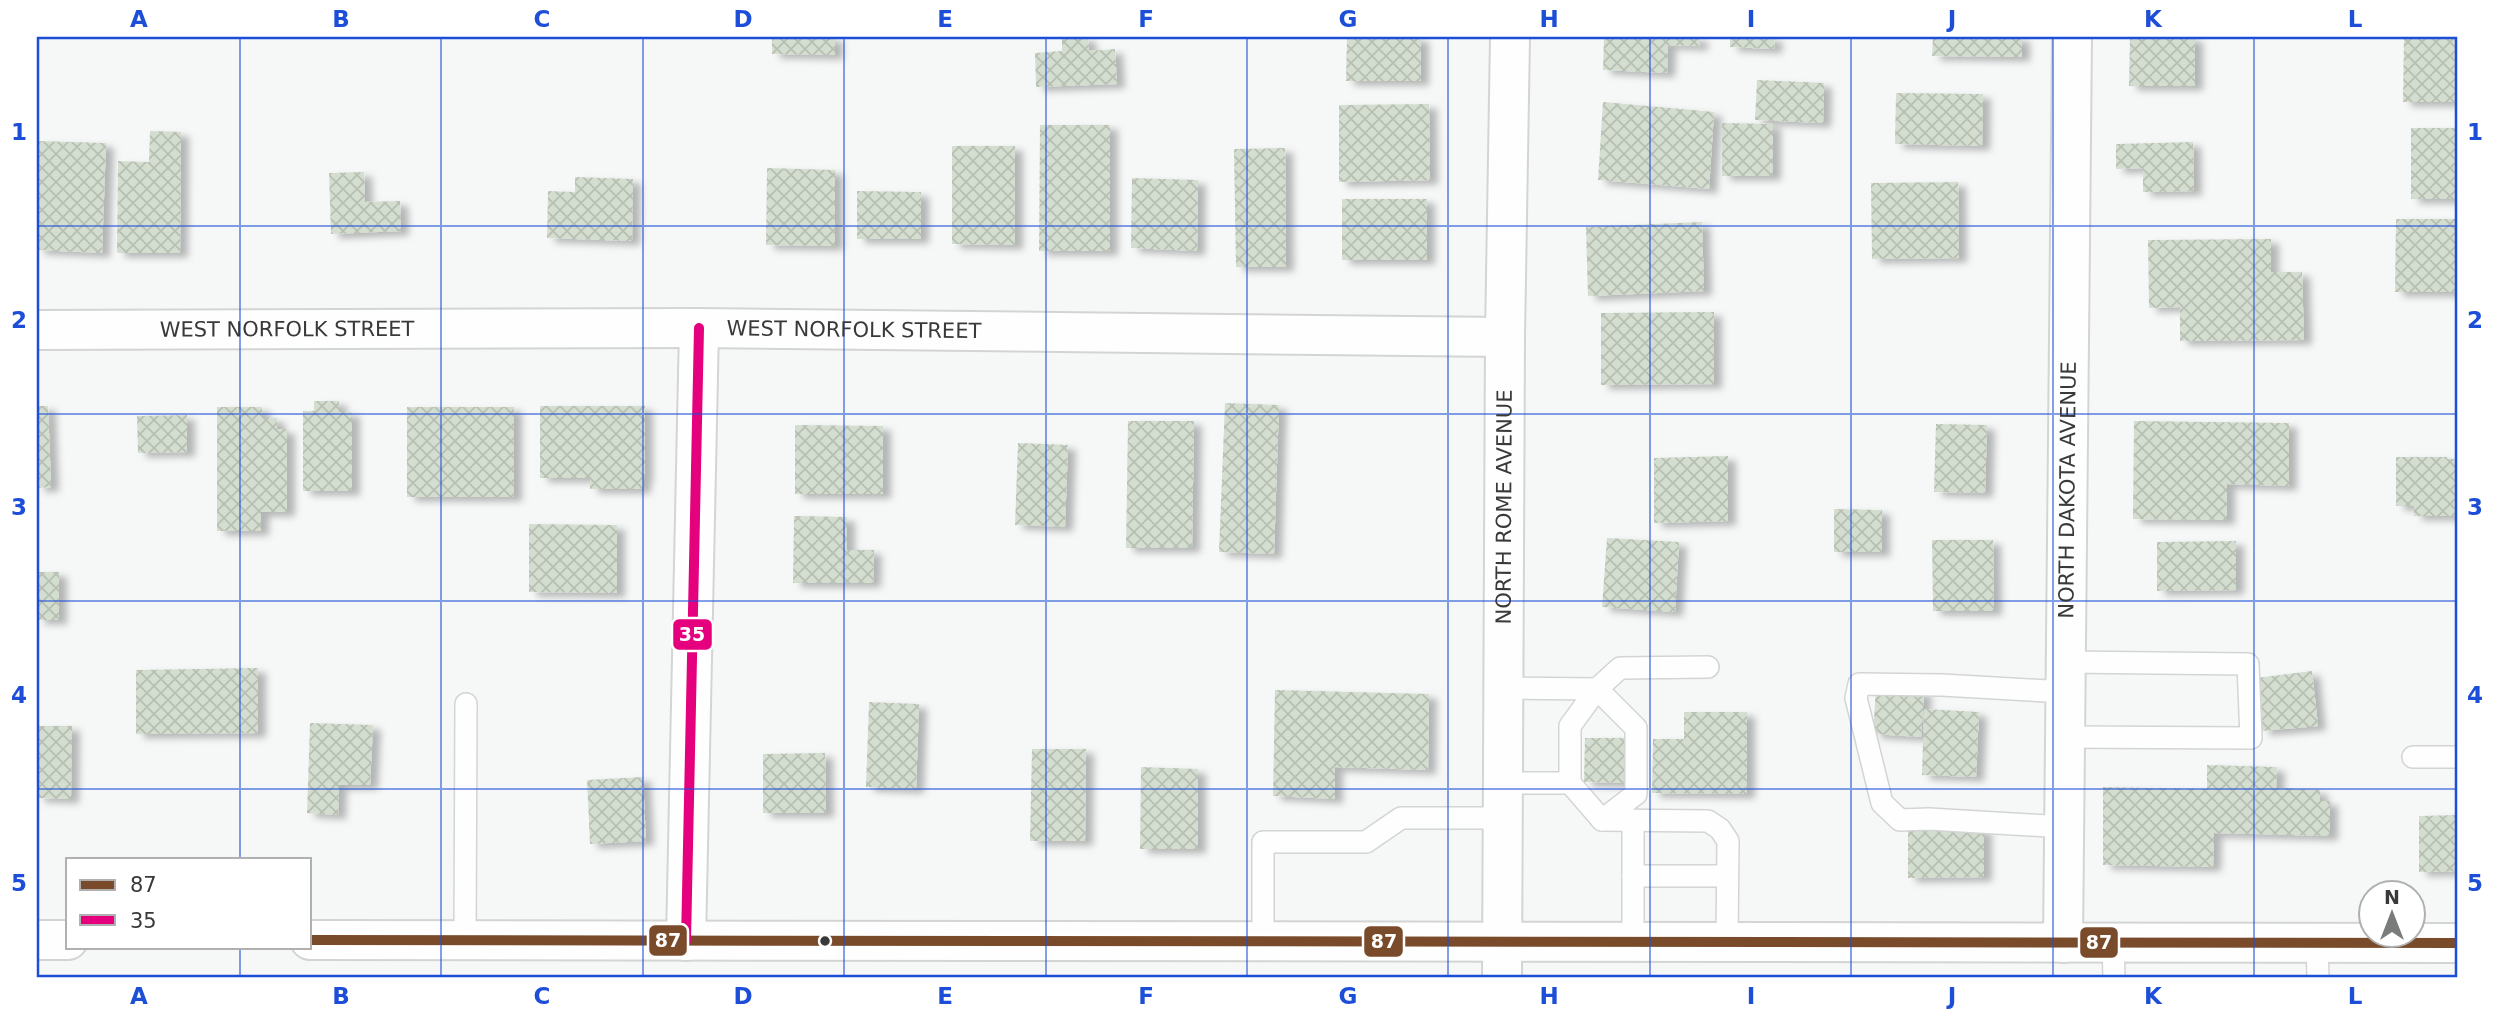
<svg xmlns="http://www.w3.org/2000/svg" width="2494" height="1015" font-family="'DejaVu Sans',sans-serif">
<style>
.building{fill:url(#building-cross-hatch);filter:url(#shadow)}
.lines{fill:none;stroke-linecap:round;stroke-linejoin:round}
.service-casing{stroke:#d3d5d4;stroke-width:24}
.minor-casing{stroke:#d3d5d4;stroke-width:42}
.tertiary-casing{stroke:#d3d5d4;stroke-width:42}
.secondary-casing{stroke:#d3d5d4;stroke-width:42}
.service{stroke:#fefefe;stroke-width:21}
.minor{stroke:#fefefe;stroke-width:38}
.tertiary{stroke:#fefefe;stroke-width:38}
.secondary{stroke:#fefefe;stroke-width:38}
.bus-1-casing{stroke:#fff;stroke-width:16}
.bus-2-casing{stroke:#fff;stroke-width:16}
.bus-1{stroke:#7a4b2a;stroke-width:10}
.bus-2{stroke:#e5007d;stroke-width:10}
.grid{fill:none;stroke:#1d4ed8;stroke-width:2;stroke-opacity:0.55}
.bus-dot{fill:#383938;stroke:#fff;stroke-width:2.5}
.labels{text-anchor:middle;stroke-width:7;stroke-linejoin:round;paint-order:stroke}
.street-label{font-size:21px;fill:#383938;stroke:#fff}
.line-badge{stroke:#fff;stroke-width:2.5}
.badge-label{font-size:19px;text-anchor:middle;font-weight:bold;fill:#fff}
.neatline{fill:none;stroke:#1d4ed8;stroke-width:2.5}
.grid-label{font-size:23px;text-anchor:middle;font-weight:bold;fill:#1d4ed8}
</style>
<defs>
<pattern id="building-cross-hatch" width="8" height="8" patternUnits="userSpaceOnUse" patternTransform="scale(1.75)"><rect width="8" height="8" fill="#d4ded0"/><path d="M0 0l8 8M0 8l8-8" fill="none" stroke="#b7bfb3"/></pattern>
<filter id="shadow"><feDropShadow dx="8" dy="4.5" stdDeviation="3.5" flood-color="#0004"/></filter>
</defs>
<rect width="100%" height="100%" fill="#f6f8f7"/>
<!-- building -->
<g class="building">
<path d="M772 37H835V55L772 54Z"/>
<path d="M1062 37H1088L1089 51 1115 49 1117 84 1036 87 1035 53 1062 51Z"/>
<path d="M1347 37H1421V81H1346Z"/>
<path d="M1604 37H1700V46L1668 45 1667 73 1603 70Z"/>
<path d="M1730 37H1775L1774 49 1730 47Z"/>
<path d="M1933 37H2022V57L1932 56Z"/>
<path d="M2130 37H2195V86H2129Z"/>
<path d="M2404 37H2457V102H2403Z"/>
<path d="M1757 80 1824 83 1823 123 1755 120Z"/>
<path d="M1896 93 1983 94 1982 146 1895 144Z"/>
<path d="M1603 102 1714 112 1709 189 1598 180Z"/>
<path d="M1429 104 1430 180 1339 182V105Z"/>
<path d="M1722 123 1773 124V176H1722Z"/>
<path d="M1040 125H1110V251H1039Z"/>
<rect x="2411" y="128" width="46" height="71"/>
<path d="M150 131 181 132 180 253H117L118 161 149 162Z"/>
<path d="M37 141 106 143 102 253 37 250Z"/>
<path d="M2193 142 2194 191 2143 192V168L2116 169V144Z"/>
<path d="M952 146H1015V245L952 244Z"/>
<path d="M1285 148 1286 267H1236L1234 149Z"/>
<path d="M767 168 835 170V246L766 245Z"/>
<path d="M364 172 365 202 400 201 401 231 331 234 329 173Z"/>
<path d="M575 177 633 179 632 241 547 238 548 191 575 192Z"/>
<path d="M1132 178 1198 180 1197 251 1131 248Z"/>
<path d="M1958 182 1959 258 1872 259 1871 183Z"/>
<path d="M857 191 921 192V239H857Z"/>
<rect x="1342" y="199" width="85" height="61"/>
<path d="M2396 219H2457V292H2395Z"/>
<path d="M1702 222 1704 291 1588 296 1586 227Z"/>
<path d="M2271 239V272H2302L2304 340 2180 341V307L2149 308 2148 240Z"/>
<path d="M1714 312V384L1601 385V313Z"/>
<path d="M314 401H339V412H352V491H303V411H314Z"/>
<path d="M1225 403 1279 405 1274 554 1219 552Z"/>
<path d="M37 406H48L51 487 37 488Z"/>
<path d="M540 406H645V478H643V489H590V478H540Z"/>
<path d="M217 407H262V418H277V429H287V512H261V531H217Z"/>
<rect x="407" y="407" width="107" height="90"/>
<path d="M187 415V452L138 453 137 416Z"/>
<path d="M1128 421H1194L1192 548H1126Z"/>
<path d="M2134 421 2289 423V486L2227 484V520L2133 519Z"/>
<path d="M1936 424 1987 425 1985 493 1934 492Z"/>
<path d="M795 425 883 426V494H795Z"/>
<path d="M1018 443 1068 445 1065 527 1015 525Z"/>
<path d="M1728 456V521L1654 523V458Z"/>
<path d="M2396 457H2447V459H2457V516H2414V506H2396Z"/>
<path d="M1834 509 1882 510V552H1834Z"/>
<path d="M794 516 847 517V550H874L873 583H793Z"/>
<path d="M529 524 617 525V593L529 592Z"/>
<path d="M1607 538 1679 542 1675 612 1602 607Z"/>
<path d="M1932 540H1993L1994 611H1933Z"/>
<path d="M2236 541V590L2157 591V542Z"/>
<rect x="37" y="572" width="22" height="48"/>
<path d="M258 668V733L136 734V670Z"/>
<path d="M2312 671 2318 726 2262 731 2256 678Z"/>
<path d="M1876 688 1924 691 1921 737 1873 734Z"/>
<path d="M1275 690 1429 694 1428 770 1335 767V799L1273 796Z"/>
<path d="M869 702 919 704 916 789 866 787Z"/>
<path d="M1924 709 1979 712 1976 777 1922 775Z"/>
<path d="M1684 712H1747V794L1652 793 1653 739H1684Z"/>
<path d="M310 723 373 725 370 785H339L338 815 307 813Z"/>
<path d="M37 726H72L71 799 37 798Z"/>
<path d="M1585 738H1630V783L1584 782Z"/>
<path d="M1032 749H1086L1085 841H1030Z"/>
<path d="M825 753 826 813H763V754Z"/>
<path d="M2207 765 2277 767 2276 788 2320 790V801H2330V836L2214 833 2213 867 2103 865V787L2207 789Z"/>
<path d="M1141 767 1198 769V849H1140Z"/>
<path d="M643 777 646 841 590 844 587 780Z"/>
<path d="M2457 815V871L2419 872V816Z"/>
<path d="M1984 828V877L1908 878V830Z"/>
</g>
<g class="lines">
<!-- service casing -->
<g class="service-casing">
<g id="service">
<path d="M1503 688 1597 689 1636 728V794L1602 820"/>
<path d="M2065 737 2251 738 2248 664 2066 662"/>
<path d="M2413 757H2457"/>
<path d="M1503 783H1570L1602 820 1708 821 1720 829 1728 841 1727 942"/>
<path d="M1570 783V726L1597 689 1620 668 1708 667"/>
<path d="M1633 820V941"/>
<path d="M2064 827 1929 819 1900 820 1882 803 1856 698 1859 684 1942 685 2065 692"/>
<path d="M1633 876H1727"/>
<path d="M465 941 466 704"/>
<path d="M1263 941V842H1366L1401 818H1503"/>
<path d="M2113 943 2114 978"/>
<path d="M2317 943 2318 978"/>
</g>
</g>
<!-- minor casing -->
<g class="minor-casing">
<g id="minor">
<path id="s1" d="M37 330 699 328 1505 337"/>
<path d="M686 941 699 328"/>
<path id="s2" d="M2063 943 2072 37"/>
</g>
</g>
<!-- tertiary casing -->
<g class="tertiary-casing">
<g id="tertiary">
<path id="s3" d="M1502 978 1505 337 1510 37"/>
</g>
</g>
<!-- secondary casing -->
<g class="secondary-casing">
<g id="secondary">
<path d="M37 940H68"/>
<path d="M310 940 2457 943"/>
</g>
</g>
<!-- service -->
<use href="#service" class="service"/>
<!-- minor -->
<use href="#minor" class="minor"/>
<!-- tertiary -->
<use href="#tertiary" class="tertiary"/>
<!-- secondary -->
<use href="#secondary" class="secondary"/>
<!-- bus-1 casing -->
<g class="bus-1-casing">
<path id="bus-1" d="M310 940 2457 943"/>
</g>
<!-- bus-2 casing -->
<g class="bus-2-casing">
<path id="bus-2" d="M686 941 699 328"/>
</g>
<!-- bus-1 -->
<use href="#bus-1" class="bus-1"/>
<!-- bus-2 -->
<use href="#bus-2" class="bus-2"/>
</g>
<!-- grid -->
<path class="grid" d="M240 37V859M441 37V978M643 37V978M844 37V978M1046 37V978M1247 37V978M1448 37V978M1650 37V978M1851 37V978M2053 37V978M2254 37V978M37 226H2457M37 414H2457M37 601H2457M37 789H2457M240 947V978"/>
<!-- markers -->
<circle class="bus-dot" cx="825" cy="941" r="6"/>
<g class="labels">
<!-- street labels -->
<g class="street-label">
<text dy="7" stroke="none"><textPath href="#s1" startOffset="250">WEST NORFOLK STREET</textPath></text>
<text dy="7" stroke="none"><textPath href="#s1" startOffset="817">WEST NORFOLK STREET</textPath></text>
<text dy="7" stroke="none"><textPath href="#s2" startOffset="453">NORTH DAKOTA AVENUE</textPath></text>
<text dy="7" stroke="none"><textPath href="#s3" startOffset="471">NORTH ROME AVENUE</textPath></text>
</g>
</g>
<g class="line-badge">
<rect x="672" y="618" width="41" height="33" rx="7" fill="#e5007d"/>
<rect x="648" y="924" width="40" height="33" rx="7" fill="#7a4b2a"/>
<rect x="1363" y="925" width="41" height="33" rx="7" fill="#7a4b2a"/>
<rect x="2079" y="926" width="40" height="33" rx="7" fill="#7a4b2a"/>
</g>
<g class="badge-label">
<text x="692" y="641">35</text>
<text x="668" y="947">87</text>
<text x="1384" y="948">87</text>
<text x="2099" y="949">87</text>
</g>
<!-- border -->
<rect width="2494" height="1015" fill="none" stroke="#ffffff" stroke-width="77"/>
<!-- legend -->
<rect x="66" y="858" width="245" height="91" fill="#ffffff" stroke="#afb0af" stroke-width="2"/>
<rect x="80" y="880" width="35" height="10" fill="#7a4b2a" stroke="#afb0af" stroke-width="2"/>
<text x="130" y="892" font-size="21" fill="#383938">87</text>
<rect x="80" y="915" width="35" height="10" fill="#e5007d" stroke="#afb0af" stroke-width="2"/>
<text x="130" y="928" font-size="21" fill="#383938">35</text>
<!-- north arrow -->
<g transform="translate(2392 914)"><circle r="33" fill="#ffffff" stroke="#afb0af" stroke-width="2"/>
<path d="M0-5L12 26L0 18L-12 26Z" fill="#7a7c7b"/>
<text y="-10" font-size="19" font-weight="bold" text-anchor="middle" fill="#383938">N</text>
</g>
<rect x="38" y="38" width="2418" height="938" class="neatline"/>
<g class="grid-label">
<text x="139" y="27">A</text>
<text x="341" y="27">B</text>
<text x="542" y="27">C</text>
<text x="743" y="27">D</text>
<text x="945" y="27">E</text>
<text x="1146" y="27">F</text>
<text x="1348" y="27">G</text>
<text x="1549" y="27">H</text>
<text x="1751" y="27">I</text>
<text x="1952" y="27">J</text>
<text x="2153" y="27">K</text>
<text x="2355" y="27">L</text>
<text x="19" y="140">1</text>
<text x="2475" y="140">1</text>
<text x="19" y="328">2</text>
<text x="2475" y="328">2</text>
<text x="19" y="515">3</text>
<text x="2475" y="515">3</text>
<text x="19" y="703">4</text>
<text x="2475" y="703">4</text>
<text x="19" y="891">5</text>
<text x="2475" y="891">5</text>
<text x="139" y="1004">A</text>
<text x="341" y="1004">B</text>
<text x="542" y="1004">C</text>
<text x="743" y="1004">D</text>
<text x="945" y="1004">E</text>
<text x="1146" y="1004">F</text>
<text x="1348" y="1004">G</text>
<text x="1549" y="1004">H</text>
<text x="1751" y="1004">I</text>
<text x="1952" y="1004">J</text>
<text x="2153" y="1004">K</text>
<text x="2355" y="1004">L</text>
</g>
</svg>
